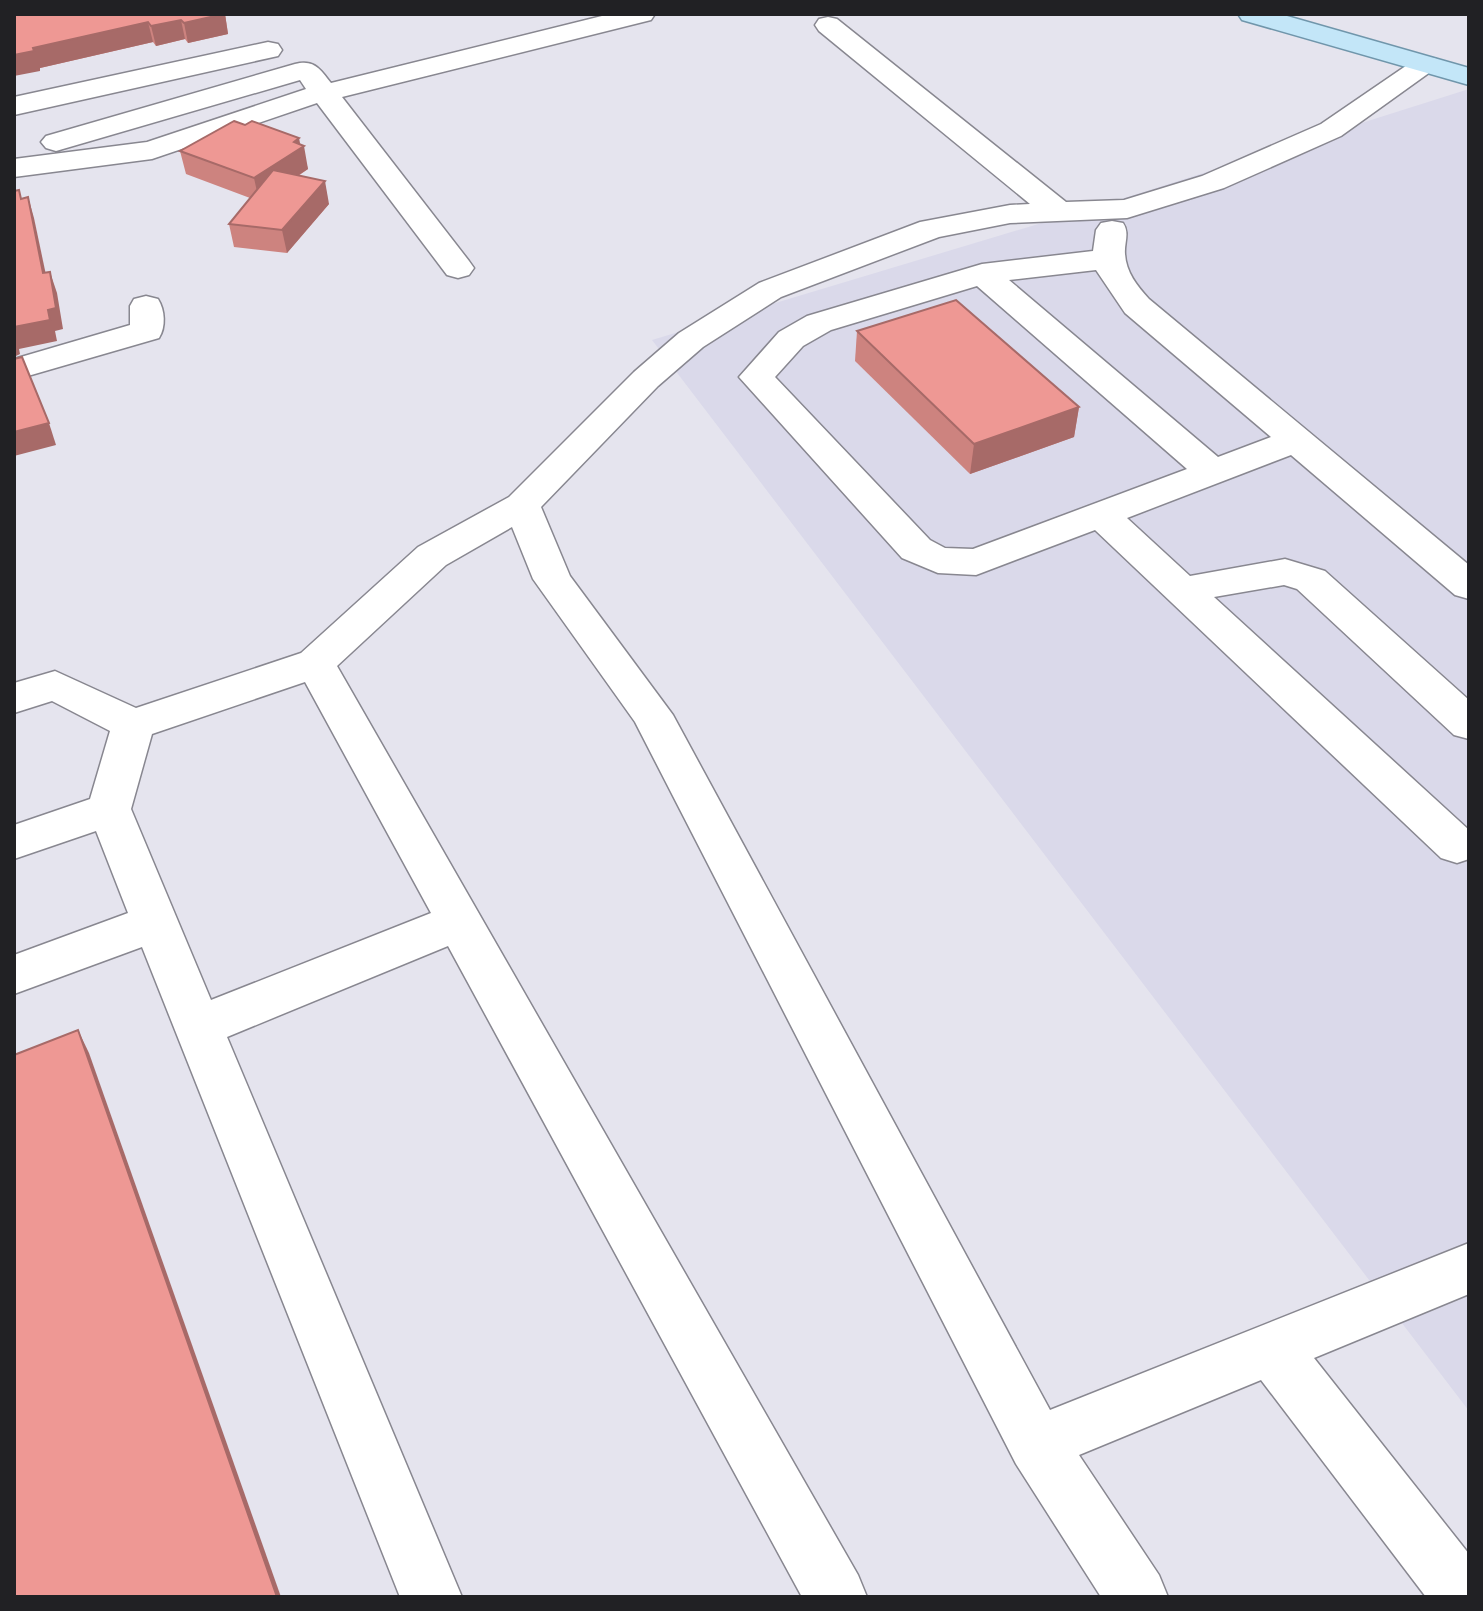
<svg xmlns="http://www.w3.org/2000/svg" width="1483" height="1611" font-family="Raleway,sans-serif">
<style>
.built{fill:#dad9ea}
.lines{fill:none;stroke-linecap:round;stroke-linejoin:round}
.minor-casing{stroke:#888790;stroke-width:3}
.major-casing{stroke:#7096ab;stroke-width:3}
.minor{fill:#fff;fill-rule:evenodd}
.major{fill:#c3e6f8;fill-rule:evenodd}
.wall{fill:#cd837f}
.shaded-wall{fill:#a76a68}
.building{fill:#ee9894;stroke:#a76a68;stroke-width:2}
</style>
<rect width="100%" height="100%" fill="#e5e4ee"/>
<!-- built -->
<path class="built" d="M1469 89V1411L652 340 1118 200Z"/>
<g class="lines">
<!-- minor casing -->
<g class="minor-casing">
<g id="minor">
<path d="M610 14H655L651 20 342 97 469 261 474 268 469 275 458 278 447 275 317 103 152 159 14 177V159L147 142 306 89 300 80 56 151 46 148 41 142 46 136 295 64C314 59 320 69 331 83Z"/>
<path d="M828 17 837 19 1066 202 1124 200 1202 176 1321 124 1416 59 1426 57 1436 59 1440 65 1341 136 1224 188 1127 218 1010 223 939 237 781 297 703 347 658 386 541 507 570 576 673 715 1050 1410 1469 1243V1294L1314 1358 1469 1554V1597H1426L1261 1380 1079 1455 1159 1575 1168 1597H1101L1016 1464 635 722 533 579 512 527 446 565 337 666 858 1575 867 1597H802L448 946 227 1037 462 1597H400L142 947 14 994V955L128 913 96 831 14 859V825L90 799 110 731 52 701 14 713V683L55 671 136 708 301 653 418 547 509 497 634 372 679 333 759 283 920 222 1010 205 1030 204 819 31 815 25 819 19ZM305 682 431 913 211 1000 131 809 152 734Z"/>
<path d="M268 42 278 44 282 50 278 56 14 115V97Z"/>
<path d="M1112 221 1123 223C1130 233 1124 243 1125 254 1126 272 1137 286 1149 299L1469 565V599L1455 595 1291 455 1127 518 1190 576 1285 559 1325 571 1469 700V739L1454 735 1297 589 1284 585 1214 597 1469 830V859L1457 863 1441 858 1095 530 976 575 938 573 902 558 739 377 779 332 807 316 982 264 1093 251 1096 230 1101 223ZM1096 270 1125 313 1271 437 1218 457 1009 280ZM977 286 1187 469 973 549 945 548 930 540 775 377 803 346 831 330Z"/>
<path d="M146 296 158 299C165 310 166 327 159 338L14 380V359L130 325V306L134 299Z"/>
</g>
</g>
<!-- major casing -->
<g class="major-casing">
<path id="major" d="M1238 14H1280L1469 68V85L1242 20Z"/>
</g>
<!-- minor -->
<use href="#minor" class="minor"/>
<!-- major -->
<use href="#major" class="major"/>
</g>
<!-- wall -->
<g class="wall">
<path d="M14 14H225L228 34 188 43 185 39 156 46 153 42 40 68V71Z"/>
<path d="M301 145 308 169 298 176 329 204 287 253 234 247 229 224 250 198 186 174 180 151Z"/>
<path d="M857 331 1079 407 1074 437 970 474 855 361Z"/>
</g>
<!-- shaded-wall -->
<g class="shaded-wall">
<path d="M221 14H225L228 34 188 43 184 23Z"/>
<path d="M181 20 185 39 156 46 151 26Z"/>
<path d="M148 22 153 42 40 68V71L14 76V55L33 48Z"/>
<path d="M299 138 301 148 304 146 308 169 259 201 254 178Z"/>
<path d="M325 181 329 204 287 253 282 230Z"/>
<path d="M28 197 34 218 50 294 43 273Z"/>
<path d="M50 272 57 293 63 329 55 331 57 341 19 349 20 354 14 357V327L48 310Z"/>
<path d="M1079 407 1074 437 970 474 974 444Z"/>
<path d="M49 423 56 445 14 456V432Z"/>
<path d="M78 1030 89 1053 281 1597H277Z"/>
</g>
<!-- building -->
<g class="building">
<path d="M14 14H224L184 23 181 20 151 26 148 22 33 48 34 51 14 55Z"/>
<path d="M234 121 245 125 252 121 299 138 294 142 304 146 254 178 180 151Z"/>
<path d="M273 170 325 181 282 230 229 224Z"/>
<path d="M19 190 21 199 28 197 43 273 50 272 56 308 48 310 50 320 14 327V191Z"/>
<path d="M956 300 1079 407 974 444 857 331Z"/>
<path d="M22 357 49 423 14 432V359Z"/>
<path d="M78 1030 277 1597H14V1055Z"/>
</g>
<!-- border -->
<rect width="1483" height="1611" fill="none" stroke="#212124" stroke-width="32"/>
</svg>
